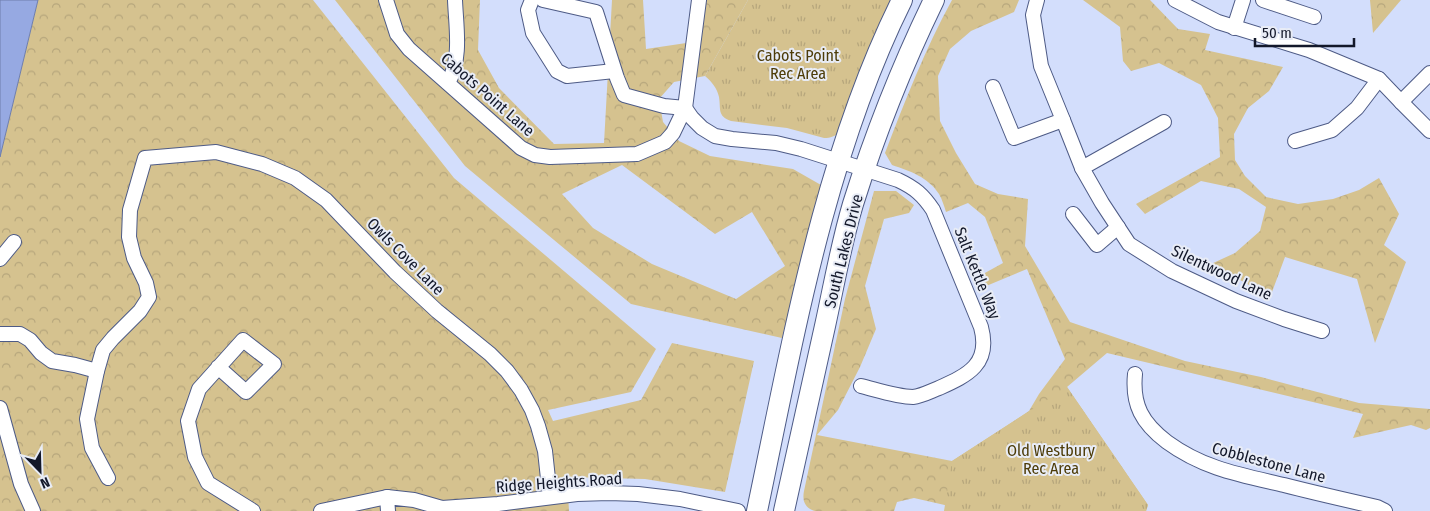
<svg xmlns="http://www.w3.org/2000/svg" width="1430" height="511" font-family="'Fira Sans Condensed',sans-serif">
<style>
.forest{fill:url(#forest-crowns);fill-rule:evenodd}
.park{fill:url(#park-tufts)}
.water{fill:#96a9e2;stroke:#6f7eab}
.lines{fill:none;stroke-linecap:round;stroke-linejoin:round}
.street-casing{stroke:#4e5b86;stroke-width:16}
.secondary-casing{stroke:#4e5b86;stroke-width:22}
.street{stroke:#fff;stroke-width:14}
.secondary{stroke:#fff;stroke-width:20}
.labels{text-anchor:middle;stroke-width:4;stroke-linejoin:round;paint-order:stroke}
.park-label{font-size:16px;fill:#4d3c08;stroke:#e8ecf6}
.street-label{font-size:16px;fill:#13182a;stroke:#e8ecf6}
</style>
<defs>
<pattern id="forest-crowns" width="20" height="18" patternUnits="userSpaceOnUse" patternTransform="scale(1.25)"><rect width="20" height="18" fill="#d5c28f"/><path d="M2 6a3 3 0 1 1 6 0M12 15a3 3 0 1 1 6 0" fill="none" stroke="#b6a67c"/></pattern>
<pattern id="park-tufts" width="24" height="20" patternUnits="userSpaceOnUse" patternTransform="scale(1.25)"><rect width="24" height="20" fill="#d5c28f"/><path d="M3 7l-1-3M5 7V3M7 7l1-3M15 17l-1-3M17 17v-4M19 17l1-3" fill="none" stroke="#b6a67c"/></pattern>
</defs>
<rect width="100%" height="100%" fill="#d3defc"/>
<!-- forest -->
<g class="forest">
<path d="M38 0H313L454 178 656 349 631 392 548 410 553 421 641 400 672 343 754 361 725 492 645 479 567 477 569 511H0V157Z"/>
<path d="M335 0H480L478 50 499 88 554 144 604 143 612 0H643L646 49 693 42 699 0H748L705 76 674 82 659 99 663 122 679 141 710 156 793 169 821 185 782 338 631 304 465 166ZM622 165 715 234 752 212 785 266 736 299 652 264 593 228 562 194Z"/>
<path d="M952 0H1019L1014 12 971 31 950 49 938 76 940 121 956 153 975 184 998 194 1028 199 1025 246 1070 322 1185 361 1261 377 1359 403 1430 409V428L1426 430 1411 425 1353 438 1363 414 1107 353 1067 387 1148 505 1146 511H1076L949 506 914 498 897 502 894 511H815C805 508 802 501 804 491L845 299 874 191H896L914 205 909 213 884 219 865 286 876 329 860 367 838 410 817 435 952 461 1029 411 1039 394 1065 359 1027 269 979 289 974 279 1003 263 985 217 968 203 946 212C944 206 942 199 939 194 928 177 910 171 892 165L885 153C905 101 925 49 952 0Z"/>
<path d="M1083 0H1150L1178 29 1210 34 1205 50 1283 67 1269 91 1248 108 1234 134 1235 160 1245 176 1266 197 1298 204 1333 199 1359 190 1379 178 1399 214 1384 245 1406 262 1375 343 1357 279 1285 257 1272 292 1249 285 1211 264 1235 253 1260 231 1266 207 1239 189 1201 181 1145 214 1136 204 1220 157 1218 118 1201 85 1159 63 1131 71 1123 61 1120 27Z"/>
<path d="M1370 0H1401L1373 33Z"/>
</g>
<!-- park -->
<g class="park">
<path d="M748 0H893L840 132C835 136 831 138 824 138L787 128 731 121C717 116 721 109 719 97 717 88 712 82 705 76Z"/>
<path d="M1067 387 1148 505 1146 511H944L952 461Z"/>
</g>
<!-- water -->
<path class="water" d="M0 0H38L0 157Z"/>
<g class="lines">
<!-- street casing -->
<g class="street-casing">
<g id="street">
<path d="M386 0 397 34 409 49 521 148 535 155 550 157 637 154 665 142 673 133 685 108 699 0"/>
<path d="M532 0 528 10 533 33 557 71 567 76 614 71"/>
<path d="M543 0 596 12 617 78 624 95 664 106 685 108"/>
<path d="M1175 0 1218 22 1309 50 1379 79 1401 102 1430 131"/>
<path d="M1263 0 1314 17"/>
<path d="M1234 28 1243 0"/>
<path d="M448 83C462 58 456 27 455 0"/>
<path d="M993 87 1014 138 1063 120 1041 66 1033 15 1037 0"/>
<path d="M1401 102 1430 73"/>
<path d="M685 108 692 118 702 128 715 136 732 139 776 143 801 149 898 180C915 188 923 195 933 210L981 327C991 364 968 375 939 388 931 391 922 396 913 397 897 397 877 390 861 386"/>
<path d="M1063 120 1082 168 1102 203 1129 244 1172 271 1236 301 1284 319 1322 331"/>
<path d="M1295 141 1332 130 1357 108 1379 79"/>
<path d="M1082 168 1164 122"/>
<path d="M1073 214 1097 245 1118 227"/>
<path d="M0 259 14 242"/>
<path d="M0 334H20L30 340 41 353 52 361 75 365 97 371"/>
<path d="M218 367 246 392 274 364 243 340 199 389 188 421 195 457 208 483 253 511"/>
<path d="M1135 374C1132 405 1142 423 1167 442 1204 469 1241 475 1284 485 1315 493 1346 500 1377 507L1385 511"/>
<path d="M0 408 21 484 33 511"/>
<path d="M108 478 92 448 87 419 97 371 103 350 113 338 140 311 149 297 146 283 134 258 129 237 130 210 145 158 216 152 262 164 295 178 326 200 395 272 437 311 490 354 507 371 521 390 532 410 538 426 545 451 550 497"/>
<path d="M321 511 387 497"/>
<path d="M388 511 387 497 414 500 442 508 498 504 577 494 609 493 638 494 680 499 738 511"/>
</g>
</g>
<!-- secondary casing -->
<g class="secondary-casing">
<g id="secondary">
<path d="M757 511C793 340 824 157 902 0"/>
<path d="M784 511C798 449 811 388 825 326 834 285 841 244 853 204 875 134 902 66 934 0"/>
</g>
</g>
<!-- street -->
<use href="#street" class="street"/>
<!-- secondary -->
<use href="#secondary" class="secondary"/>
</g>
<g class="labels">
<!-- park labels -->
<g class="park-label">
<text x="798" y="61">Cabots Point<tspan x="798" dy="18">Rec Area</tspan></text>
<text x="1051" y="456">Old Westbury<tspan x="1051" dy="18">Rec Area</tspan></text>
</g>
<!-- street labels -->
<g class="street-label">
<text transform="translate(488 94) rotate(41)" y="6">Cabots Point Lane</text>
<text transform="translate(843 251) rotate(-76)" y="6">South Lakes Drive</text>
<text transform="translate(406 256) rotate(45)" y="6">Owls Cove Lane</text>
<text transform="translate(1222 272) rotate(25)" y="6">Silentwood Lane</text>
<text transform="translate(978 273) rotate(68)" y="6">Salt Kettle Way</text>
<text transform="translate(1269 462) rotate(15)" y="6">Cobblestone Lane</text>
<text transform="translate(559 482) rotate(-4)" y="6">Ridge Heights Road</text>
</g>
</g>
<!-- north arrow -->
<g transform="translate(40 471) rotate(157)" stroke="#e8ecf6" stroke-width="4" paint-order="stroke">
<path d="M0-4L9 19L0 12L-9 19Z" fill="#13182a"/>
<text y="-8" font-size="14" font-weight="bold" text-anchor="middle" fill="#13182a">N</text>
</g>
<!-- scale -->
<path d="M1255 38v8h99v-8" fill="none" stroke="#13182a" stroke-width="2.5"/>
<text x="1262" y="38" font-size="15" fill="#13182a" stroke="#e8ecf6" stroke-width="4" paint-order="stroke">50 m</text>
</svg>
